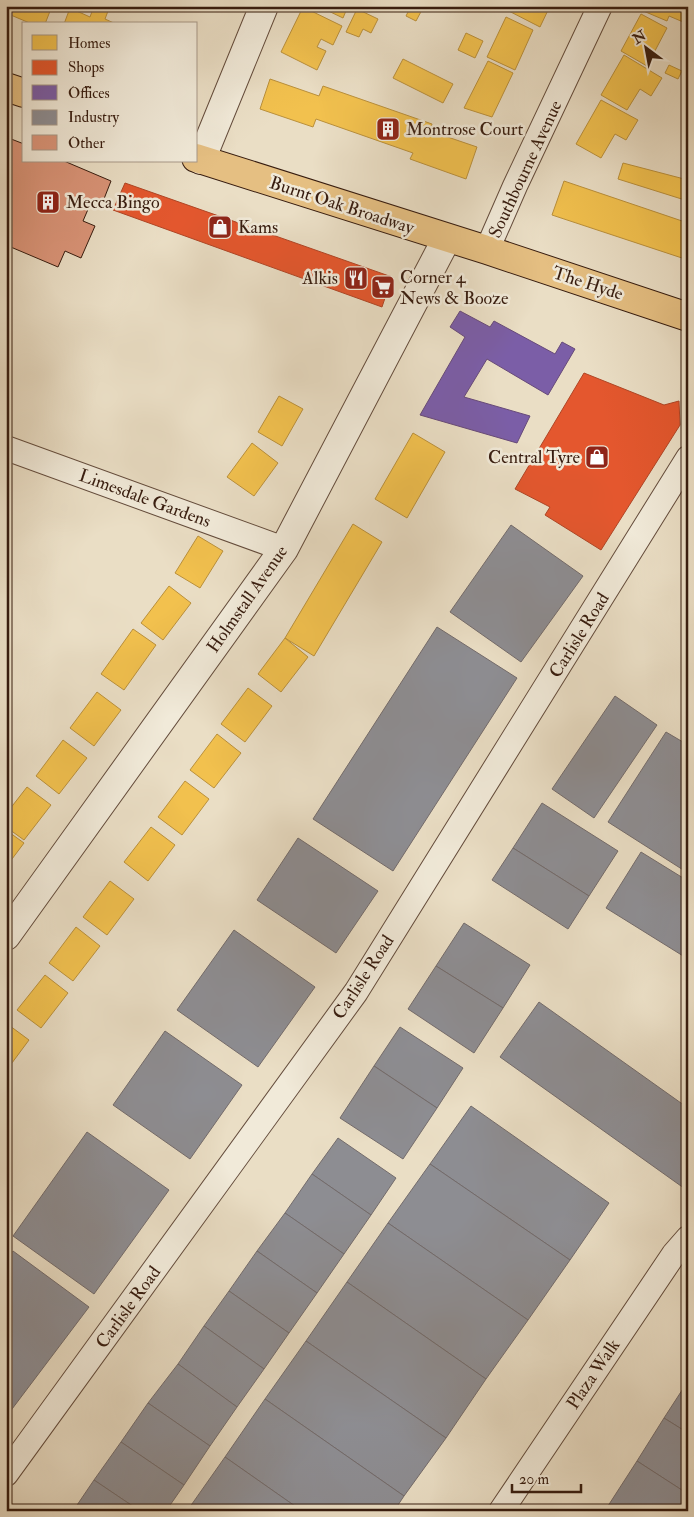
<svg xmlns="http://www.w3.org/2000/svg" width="694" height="1517" font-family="'IM FELL Double Pica',serif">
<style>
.homes{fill:#f2c14e;stroke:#ba903b}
.shops{fill:#e4572e;stroke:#b04525}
.offices{fill:#7b5ea7;stroke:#674a79}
.industry{fill:#8d8d92;stroke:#736b6b}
.building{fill:#da9478;stroke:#371c0f}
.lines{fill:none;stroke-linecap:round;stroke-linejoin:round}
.minor-casing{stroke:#644c3c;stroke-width:26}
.tertiary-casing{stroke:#644c3c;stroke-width:30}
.primary-casing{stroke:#371c0f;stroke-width:30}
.minor{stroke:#f1ead9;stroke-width:24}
.tertiary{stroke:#f1ead9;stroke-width:28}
.primary{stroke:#e5bf82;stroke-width:28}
.labels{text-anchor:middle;stroke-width:5;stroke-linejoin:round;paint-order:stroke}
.poi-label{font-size:18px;fill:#371c0f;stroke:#f1ead9;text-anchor:start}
.street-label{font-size:18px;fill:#371c0f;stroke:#f1ead9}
</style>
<rect width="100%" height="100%" fill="#eadec5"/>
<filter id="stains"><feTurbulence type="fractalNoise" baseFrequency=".004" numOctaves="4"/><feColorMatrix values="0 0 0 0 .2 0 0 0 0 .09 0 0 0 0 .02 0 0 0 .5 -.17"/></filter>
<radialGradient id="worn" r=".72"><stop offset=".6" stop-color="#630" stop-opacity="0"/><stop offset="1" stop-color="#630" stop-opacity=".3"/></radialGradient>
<!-- homes -->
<g class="homes">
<path d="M6 6H52L45 24H32L6 13Z"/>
<path d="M94 6 108 11 105 19 116 24H64L70 8 90 17Z"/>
<path d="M318 6H348L343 18Z"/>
<path d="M411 6H424L416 21 406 16Z"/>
<path d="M504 6H550L540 27 503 8Z"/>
<path d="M643 6H688V24L669 16 667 21 641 10Z"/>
<path d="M303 7 342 26 333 45 321 39 317 47 326 51 317 70 281 52Z"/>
<path d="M357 9 378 19 371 33 363 29 359 37 346 32Z"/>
<path d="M641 14 667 28 647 66 621 51Z"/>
<path d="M506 17 533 30 515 70 487 57Z"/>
<path d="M466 33 483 41 475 58 458 50Z"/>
<path d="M624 55 662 78 651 96 640 89 627 110 601 95Z"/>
<path d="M403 59 453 84 443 103 393 78Z"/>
<path d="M488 61 513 73 492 117 464 108Z"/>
<path d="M669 65 682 71 678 79 665 73Z"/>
<path d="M270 79 319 96 323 86 432 124 430 131 477 147 466 179 410 159 413 153 316 119 313 127 260 109Z"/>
<path d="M601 100 638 120 626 140 615 134 601 158 576 144Z"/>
<path d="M623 163 688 180V201L618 179Z"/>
<path d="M564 181 688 223V260L552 215Z"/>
<path d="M279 396 303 409 282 446 258 432Z"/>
<path d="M413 433 445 452 407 518 375 499Z"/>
<path d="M252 443 278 463 254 496 227 477Z"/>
<path d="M353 524 382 542 314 656 285 638Z"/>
<path d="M198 536 223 551 200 588 175 573Z"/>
<path d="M169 586 191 603 163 640 141 623Z"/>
<path d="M133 629 156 645 124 690 101 674Z"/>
<path d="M285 638 308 657 281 692 258 674Z"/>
<path d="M248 688 272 706 245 742 221 724Z"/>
<path d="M97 692 121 710 94 746 70 728Z"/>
<path d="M217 734 241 753 214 788 190 770Z"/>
<path d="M63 740 87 758 59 794 36 776Z"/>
<path d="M185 781 209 799 182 835 158 817Z"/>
<path d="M27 787 51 805 24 840 6 827V814Z"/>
<path d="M151 827 175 845 148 881 124 862Z"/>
<path d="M6 830 24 843 6 867Z"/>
<path d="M110 881 134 899 107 935 83 917Z"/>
<path d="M76 927 100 946 73 981 49 963Z"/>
<path d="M45 975 68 993 41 1028 17 1010Z"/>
<path d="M6 1023 29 1040 6 1071Z"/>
</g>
<!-- shops -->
<g class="shops">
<path d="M125 183 392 277 382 307 113 210Z"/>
<path d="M584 373 664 405 679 401 680 425 601 550 545 515 550 507 515 489Z"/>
</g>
<!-- offices -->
<path class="offices" d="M460 311 490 327 494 321 555 354 562 342 575 349 548 395 487 359 464 397 530 416 517 443 420 415 465 337 450 327Z"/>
<!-- industry -->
<g class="industry">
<path d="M511 525 583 576 521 662 450 612Z"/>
<path d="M437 627 517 678 393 871 313 819Z"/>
<path d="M615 696 657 725 594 818 552 789Z"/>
<path d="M666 732 688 745V873L608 822Z"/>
<path d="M542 803 618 851 589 896 513 848Z"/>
<path d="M298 838 378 891 336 953 257 900Z"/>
<path d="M513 848 589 896 568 929 492 880Z"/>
<path d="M641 852 688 881V959L606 908Z"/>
<path d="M464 923 530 965 503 1008 436 966Z"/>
<path d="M234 930 315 987 258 1067 177 1010Z"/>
<path d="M436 966 503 1008 474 1053 408 1009Z"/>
<path d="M539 1002 688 1108V1191L500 1057Z"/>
<path d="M400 1027 463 1068 437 1108 374 1066Z"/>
<path d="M165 1031 242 1085 190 1159 113 1105Z"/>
<path d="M374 1066 437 1108 403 1159 340 1118Z"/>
<path d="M471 1106 609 1203 570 1260 430 1164Z"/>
<path d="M87 1132 169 1190 94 1294 13 1236Z"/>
<path d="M338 1138 396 1178 371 1215 312 1174Z"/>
<path d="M430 1164 570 1260 528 1320 388 1223Z"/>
<path d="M312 1174 371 1215 344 1254 285 1213Z"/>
<path d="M285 1213 344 1254 317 1293 257 1251Z"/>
<path d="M388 1223 528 1320 486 1379 347 1282Z"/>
<path d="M13 1251 89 1307 6 1417V1260Z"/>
<path d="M257 1251 317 1293 289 1333 229 1291Z"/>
<path d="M347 1282 486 1379 446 1438 306 1341Z"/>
<path d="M229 1291 289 1333 264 1369 204 1326Z"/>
<path d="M204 1326 264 1369 237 1407 178 1364Z"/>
<path d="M306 1341 446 1438 404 1496 265 1399Z"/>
<path d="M178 1364 237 1407 210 1446 148 1403Z"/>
<path d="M688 1381V1433L664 1418Z"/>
<path d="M265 1399 404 1496 394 1511H302L225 1457Z"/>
<path d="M148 1403 210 1446 184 1485 121 1442Z"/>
<path d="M664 1418 688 1433V1494L637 1461Z"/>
<path d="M121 1442 184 1485 166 1511H140L94 1480Z"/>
<path d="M225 1457 302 1511H187Z"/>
<path d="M637 1461 688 1494V1511H609L606 1509Z"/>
<path d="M94 1480 140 1511H73Z"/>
</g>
<!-- building -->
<path class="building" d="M6 137 24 144V161H64L111 181 102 204 92 200 83 221 95 226 81 258 65 251 58 267 6 245Z"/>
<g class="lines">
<!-- minor casing -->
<g class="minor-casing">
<g id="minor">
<path d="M487 250 515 186 600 6"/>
<path d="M6 448 284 549"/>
<path d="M6 1474 356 992 688 458"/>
<path d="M501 1511 674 1254 688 1238"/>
</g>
</g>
<!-- tertiary casing -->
<g class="tertiary-casing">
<g id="tertiary">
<path d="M201 160 264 6"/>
<path d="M6 936 284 549 447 238"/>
</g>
</g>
<!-- primary casing -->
<g class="primary-casing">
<g id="primary">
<path d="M6 87 24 93"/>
<path d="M196 158 487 250 688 317"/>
</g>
</g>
<!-- minor -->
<use href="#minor" class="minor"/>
<!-- tertiary -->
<use href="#tertiary" class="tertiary"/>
<!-- primary -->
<use href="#primary" class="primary"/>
</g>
<!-- icons -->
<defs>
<g id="building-square" transform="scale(1.25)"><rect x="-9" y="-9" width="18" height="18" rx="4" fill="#8f2418" stroke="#f1ead9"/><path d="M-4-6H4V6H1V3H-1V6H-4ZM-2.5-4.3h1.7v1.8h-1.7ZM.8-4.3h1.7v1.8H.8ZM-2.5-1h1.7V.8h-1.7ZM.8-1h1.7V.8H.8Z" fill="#fff"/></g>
<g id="shop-square" transform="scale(1.25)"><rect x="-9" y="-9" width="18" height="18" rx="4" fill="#8f2418" stroke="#f1ead9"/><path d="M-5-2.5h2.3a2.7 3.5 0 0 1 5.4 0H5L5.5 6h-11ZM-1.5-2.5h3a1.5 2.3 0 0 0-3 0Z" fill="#fff"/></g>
<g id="restaurant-square" transform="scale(1.25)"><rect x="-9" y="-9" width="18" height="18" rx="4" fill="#8f2418" stroke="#f1ead9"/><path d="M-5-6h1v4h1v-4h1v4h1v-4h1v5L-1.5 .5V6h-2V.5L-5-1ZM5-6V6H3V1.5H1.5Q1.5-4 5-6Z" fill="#fff"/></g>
<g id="supermarket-square" transform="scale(1.25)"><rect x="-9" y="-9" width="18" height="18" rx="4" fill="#8f2418" stroke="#f1ead9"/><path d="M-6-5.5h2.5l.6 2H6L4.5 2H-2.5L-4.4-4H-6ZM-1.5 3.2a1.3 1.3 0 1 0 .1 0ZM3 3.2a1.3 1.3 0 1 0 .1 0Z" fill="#fff"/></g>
</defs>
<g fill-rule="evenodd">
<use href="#building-square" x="388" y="129"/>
<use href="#building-square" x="48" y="202"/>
<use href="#shop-square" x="220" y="227"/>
<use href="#restaurant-square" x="356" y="278"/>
<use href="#supermarket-square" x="383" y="287"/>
<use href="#shop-square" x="597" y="457"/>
</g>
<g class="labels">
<!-- poi labels -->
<g class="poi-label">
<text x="406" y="135">Montrose Court</text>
<text x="66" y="208">Mecca Bingo</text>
<text x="238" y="233">Kams</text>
<text x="400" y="283">Corner 4<tspan x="400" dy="21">News &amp; Booze</tspan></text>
<text x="338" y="284" text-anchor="end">Alkis</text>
<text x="580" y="463" text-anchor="end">Central Tyre</text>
</g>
<!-- street labels -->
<g class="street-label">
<text transform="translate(525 169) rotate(-65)" y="6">Southbourne Avenue</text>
<text transform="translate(342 205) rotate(18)" y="6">Burnt Oak Broadway</text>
<text transform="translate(588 283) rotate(18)" y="6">The Hyde</text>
<text transform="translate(145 498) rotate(20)" y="6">Limesdale Gardens</text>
<text transform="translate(247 599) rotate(-55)" y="6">Holmstall Avenue</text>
<text transform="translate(579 635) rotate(-58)" y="6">Carlisle Road</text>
<text transform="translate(363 977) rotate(-57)" y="6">Carlisle Road</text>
<text transform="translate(128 1307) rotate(-54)" y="6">Carlisle Road</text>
<text transform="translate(593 1374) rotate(-56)" y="6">Plaza Walk</text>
</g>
</g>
<!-- margin -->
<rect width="694" height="1517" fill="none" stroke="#eadec5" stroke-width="25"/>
<rect x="8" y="8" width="679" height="1502" fill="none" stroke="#371c0f" stroke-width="2.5"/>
<rect x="12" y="12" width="669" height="1492" fill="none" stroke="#371c0f"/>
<!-- legend -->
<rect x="22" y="22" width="175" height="140" fill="#f1ead9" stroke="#a79888"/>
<rect x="32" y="35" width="25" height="15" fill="#f2c14e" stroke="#a79888"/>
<text x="68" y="48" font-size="15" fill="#371c0f">Homes</text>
<rect x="32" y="60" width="25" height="15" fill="#e4572e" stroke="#a79888"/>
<text x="68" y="72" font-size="15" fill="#371c0f">Shops</text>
<rect x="32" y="85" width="25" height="15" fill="#7b5ea7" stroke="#a79888"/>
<text x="68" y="98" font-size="15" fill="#371c0f">Offices</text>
<rect x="32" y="110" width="25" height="15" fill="#8d8d92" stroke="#a79888"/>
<text x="68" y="122" font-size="15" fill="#371c0f">Industry</text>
<rect x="32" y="135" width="25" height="15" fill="#da9478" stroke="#a79888"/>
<text x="68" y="148" font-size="15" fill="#371c0f">Other</text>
<!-- north arrow -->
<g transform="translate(646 48) rotate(328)" stroke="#f1ead9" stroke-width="4" paint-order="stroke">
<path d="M0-4L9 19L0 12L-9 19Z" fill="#371c0f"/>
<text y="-8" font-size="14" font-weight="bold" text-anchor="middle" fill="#371c0f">N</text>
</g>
<!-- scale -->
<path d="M512 1484v8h69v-8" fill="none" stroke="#371c0f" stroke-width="2.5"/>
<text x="519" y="1484" font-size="15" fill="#371c0f" stroke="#f1ead9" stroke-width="4" paint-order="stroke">20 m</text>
<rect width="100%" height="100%" filter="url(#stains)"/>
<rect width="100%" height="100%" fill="url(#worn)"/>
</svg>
